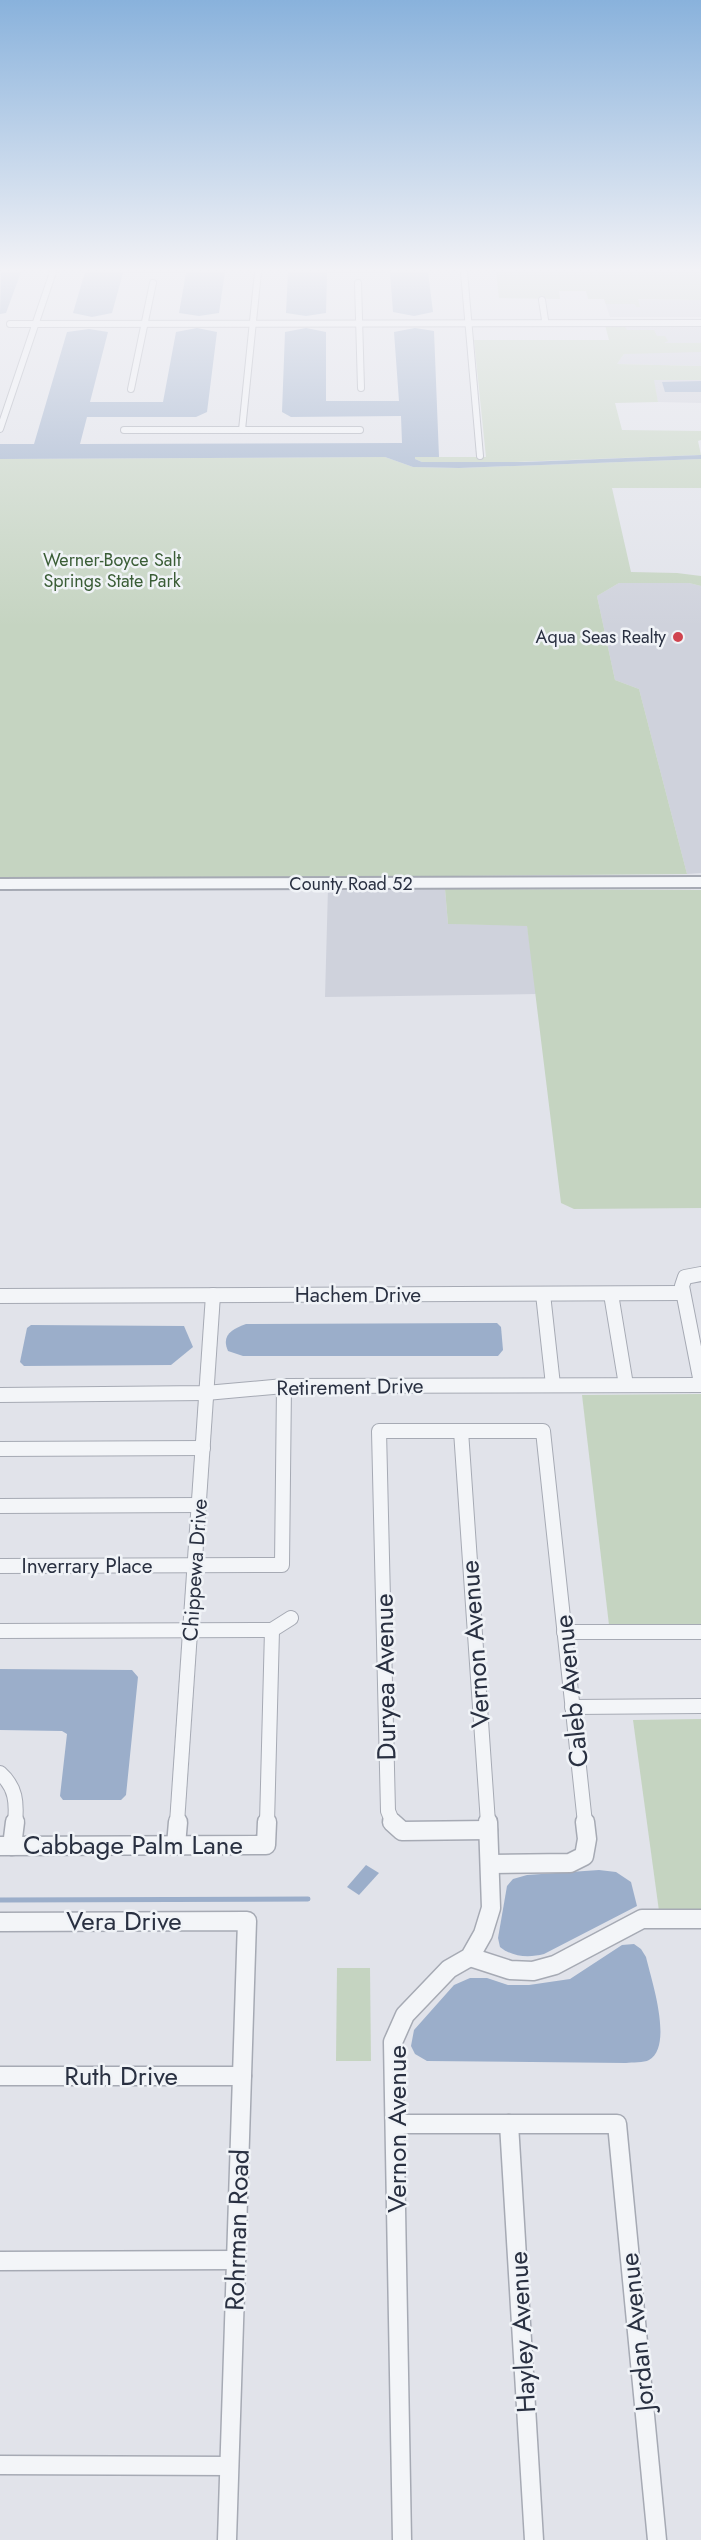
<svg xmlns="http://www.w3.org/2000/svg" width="701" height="2540" font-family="Jost,sans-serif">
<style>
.built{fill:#cfd2dc}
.green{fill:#c5d4c1}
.water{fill:#9baeca}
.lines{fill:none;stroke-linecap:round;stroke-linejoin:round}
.stream{stroke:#9baeca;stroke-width:5}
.street-far3-casing{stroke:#a6aab4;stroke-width:8}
.street-far2-casing{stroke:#a6aab4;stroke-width:14}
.street-far1-casing{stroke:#a6aab4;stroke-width:16}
.street-casing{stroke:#a6aab4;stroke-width:21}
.street-far3{stroke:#f3f5f8;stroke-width:6}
.street-far2{stroke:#f3f5f8;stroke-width:10}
.street-far1{stroke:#f3f5f8;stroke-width:14}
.street{stroke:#f3f5f8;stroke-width:18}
.poi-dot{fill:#d0444f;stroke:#f0f3f7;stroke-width:2}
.labels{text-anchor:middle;stroke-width:5;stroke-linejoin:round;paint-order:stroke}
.far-park-label{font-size:18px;fill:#3a5d36;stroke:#f0f3f7}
.far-poi-label{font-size:18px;fill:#293041;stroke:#f0f3f7;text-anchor:end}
.far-street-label{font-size:18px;fill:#293041;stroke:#f0f3f7}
.street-label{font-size:21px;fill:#293041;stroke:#f0f3f7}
.near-street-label{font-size:26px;fill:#293041;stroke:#f0f3f7}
</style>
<rect width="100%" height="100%" fill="#e1e3ea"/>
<!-- built -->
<g class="built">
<path d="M604 299 701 300V317H610Z"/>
<path d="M624 325H701V343L631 344Z"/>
<path d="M631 352H701V366L617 364 624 354Z"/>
<path d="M653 380H701V403L658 402Z"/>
<path d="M619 583H689L701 586V873L687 874 639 689 615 680 597 596Z"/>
<path d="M328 888 445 889 448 924 527 925 537 994 325 997Z"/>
</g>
<!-- green -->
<g class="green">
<path d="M496 272H701V300L638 299 640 307H637L634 304H606L604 299H588L586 291H559L560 299 499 298Z"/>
<path d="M605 325H624L627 330H654L657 336H665L668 341 664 343H701V352L624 354 617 364 701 366V380H654L658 402 615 403 622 430 701 431V440L698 441 701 455 460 464 422 462 415 459V457H486L474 340H609Z"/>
<path d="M385 457 413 467 459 468 701 459V488H612L631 572 677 573 701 576V586L689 583H619L597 596 615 680 639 689 687 874 0 880V459Z"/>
<path d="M445 889 701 890V1208L574 1209 561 1203 527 926 448 924Z"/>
<path d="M701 1394V1624L609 1625 582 1395Z"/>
<path d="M701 1719V1910L659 1911 633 1720Z"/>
<path d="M337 1968H370L371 2061H336Z"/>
</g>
<!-- water -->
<g class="water">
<path d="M1 272H21L6 313 0 314Z"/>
<path d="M85 272H225L219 313 199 316 179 313 186 273H123L112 313 92 317 73 313Z"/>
<path d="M288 272H428L433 312 414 316 393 312 390 272 327 273 326 313 306 316 286 313Z"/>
<path d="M197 328 217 332 207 412 196 417H87L80 444 402 443 401 416 291 417 282 412 285 332 306 328 326 332V401H399L394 332 415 328 434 331 439 457H415V459L422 462H525L701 455V459L459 468 413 467 385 457 0 459V444H34L67 332 89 329 108 332 90 402H163L176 332Z"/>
<path d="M701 381V392H665L662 382Z"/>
<path d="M497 1323 501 1327 503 1350 498 1356H243L228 1351C221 1335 232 1329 246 1324Z"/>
<path d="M31 1325 184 1326 193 1347 171 1365 24 1366 20 1362 27 1328Z"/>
<path d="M0 1669 132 1670 138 1677 126 1795 121 1800H63L60 1796 67 1734 62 1731 0 1730Z"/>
<path d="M366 1865 379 1873 359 1895 347 1887Z"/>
<path d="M599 1870 616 1872 631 1882 637 1906 544 1954C529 1958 512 1957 500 1947L498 1938 507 1886 513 1879 527 1875Z"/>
<path d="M634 1944 641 1949 646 1957C651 1979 674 2046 649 2060 644 2063 632 2062 626 2063L427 2061 415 2054 411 2046 414 2030 454 1985 470 1978H487L508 1985H529L570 1979 622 1945Z"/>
</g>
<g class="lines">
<!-- stream -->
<path class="stream" d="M0 1900 308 1899"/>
<!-- street-far3 casing -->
<g class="street-far3-casing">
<g id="street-far3">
<path d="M464 272 480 456"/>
<path d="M358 283 361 388"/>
<path d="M542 300 545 320"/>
<path d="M10 324 701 323"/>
<path d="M131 389 153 283"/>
<path d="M0 429 53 272"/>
<path d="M124 430H360"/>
<path d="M242 430 258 272"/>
</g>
</g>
<!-- street-far2 casing -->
<g class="street-far2-casing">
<path id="street-far2" d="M0 884 701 882"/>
</g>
<!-- street-far1 casing -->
<g class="street-far1-casing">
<g id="street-far1">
<path d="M701 1274 685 1277 682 1286 701 1383"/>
<path d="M543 1294 553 1385"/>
<path d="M611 1294 626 1385"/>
<path d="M0 1296 683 1293"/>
<path d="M0 1395 206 1393 284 1386 701 1385"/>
<path d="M461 1431 488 1823"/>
<path d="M0 1449 203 1448"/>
<path d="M0 1506 199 1505"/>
<path d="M0 1566 282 1565 284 1386"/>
<path d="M0 1631 272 1630 291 1618"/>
<path d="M564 1632H701"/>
<path d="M572 1707 701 1706"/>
<path d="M0 1773C16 1787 17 1803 15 1823"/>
<path d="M177 1823 213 1295"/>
<path d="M267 1823 272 1630"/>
<path d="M393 1823 388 1811 379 1431H543L585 1823"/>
</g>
</g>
<!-- street casing -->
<g class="street-casing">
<g id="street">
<path d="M392 1822 402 1831 488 1830"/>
<path d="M176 1845 178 1822"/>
<path d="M0 1846 266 1845 267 1822"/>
<path d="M12 1846 15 1822"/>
<path d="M491 1864 570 1863 584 1856 587 1839 585 1822"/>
<path d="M0 1922 247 1921 227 2540"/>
<path d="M470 1957 510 1970 533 1971 555 1965 642 1919H701"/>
<path d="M0 2076H242"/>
<path d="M395 2124H617L657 2540"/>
<path d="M509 2124 534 2540"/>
<path d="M0 2261 236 2260"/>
<path d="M0 2465 229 2466"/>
<path d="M402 2540 393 2042 405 2015 449 1969 470 1957 483 1934 491 1908 488 1822"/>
</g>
</g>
<!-- street-far3 -->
<use href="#street-far3" class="street-far3"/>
<!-- street-far2 -->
<use href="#street-far2" class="street-far2"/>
<!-- street-far1 -->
<use href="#street-far1" class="street-far1"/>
<!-- street -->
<use href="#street" class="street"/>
</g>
<!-- sky -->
<linearGradient id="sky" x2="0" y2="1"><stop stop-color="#89b2dc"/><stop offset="0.43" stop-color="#f2f2f6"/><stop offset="1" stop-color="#f2f2f6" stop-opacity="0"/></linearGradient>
<rect width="701" height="627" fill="url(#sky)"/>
<!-- markers -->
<circle class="poi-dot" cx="678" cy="637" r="6"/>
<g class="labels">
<!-- far-park labels -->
<g class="far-park-label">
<text x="112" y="566">Werner-Boyce Salt<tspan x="112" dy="21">Springs State Park</tspan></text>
</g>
<!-- far-poi labels -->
<g class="far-poi-label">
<text x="666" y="643">Aqua Seas Realty</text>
</g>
<!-- far-street labels -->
<g class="far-street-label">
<text x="351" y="890">County Road 52</text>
</g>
<!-- street labels -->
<g class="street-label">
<text x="358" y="1302">Hachem Drive</text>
<text transform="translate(350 1387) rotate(-1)" y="7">Retirement Drive</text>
<text x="87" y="1573">Inverrary Place</text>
<text transform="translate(195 1570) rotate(-86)" y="7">Chippewa Drive</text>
</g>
<!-- near-street labels -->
<g class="near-street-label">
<text transform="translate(475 1644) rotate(-94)" y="9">Vernon Avenue</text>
<text transform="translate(385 1677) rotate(-91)" y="9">Duryea Avenue</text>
<text transform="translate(571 1691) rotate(-96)" y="9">Caleb Avenue</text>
<text x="133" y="1854">Cabbage Palm Lane</text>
<text x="124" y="1930">Vera Drive</text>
<text x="121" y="2085">Ruth Drive</text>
<text transform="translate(397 2129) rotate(-90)" y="9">Vernon Avenue</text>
<text transform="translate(237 2230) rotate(-88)" y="9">Rohrman Road</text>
<text transform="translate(522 2332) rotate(-93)" y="9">Hayley Avenue</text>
<text transform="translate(637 2332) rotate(-96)" y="9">Jordan Avenue</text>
</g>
</g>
</svg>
